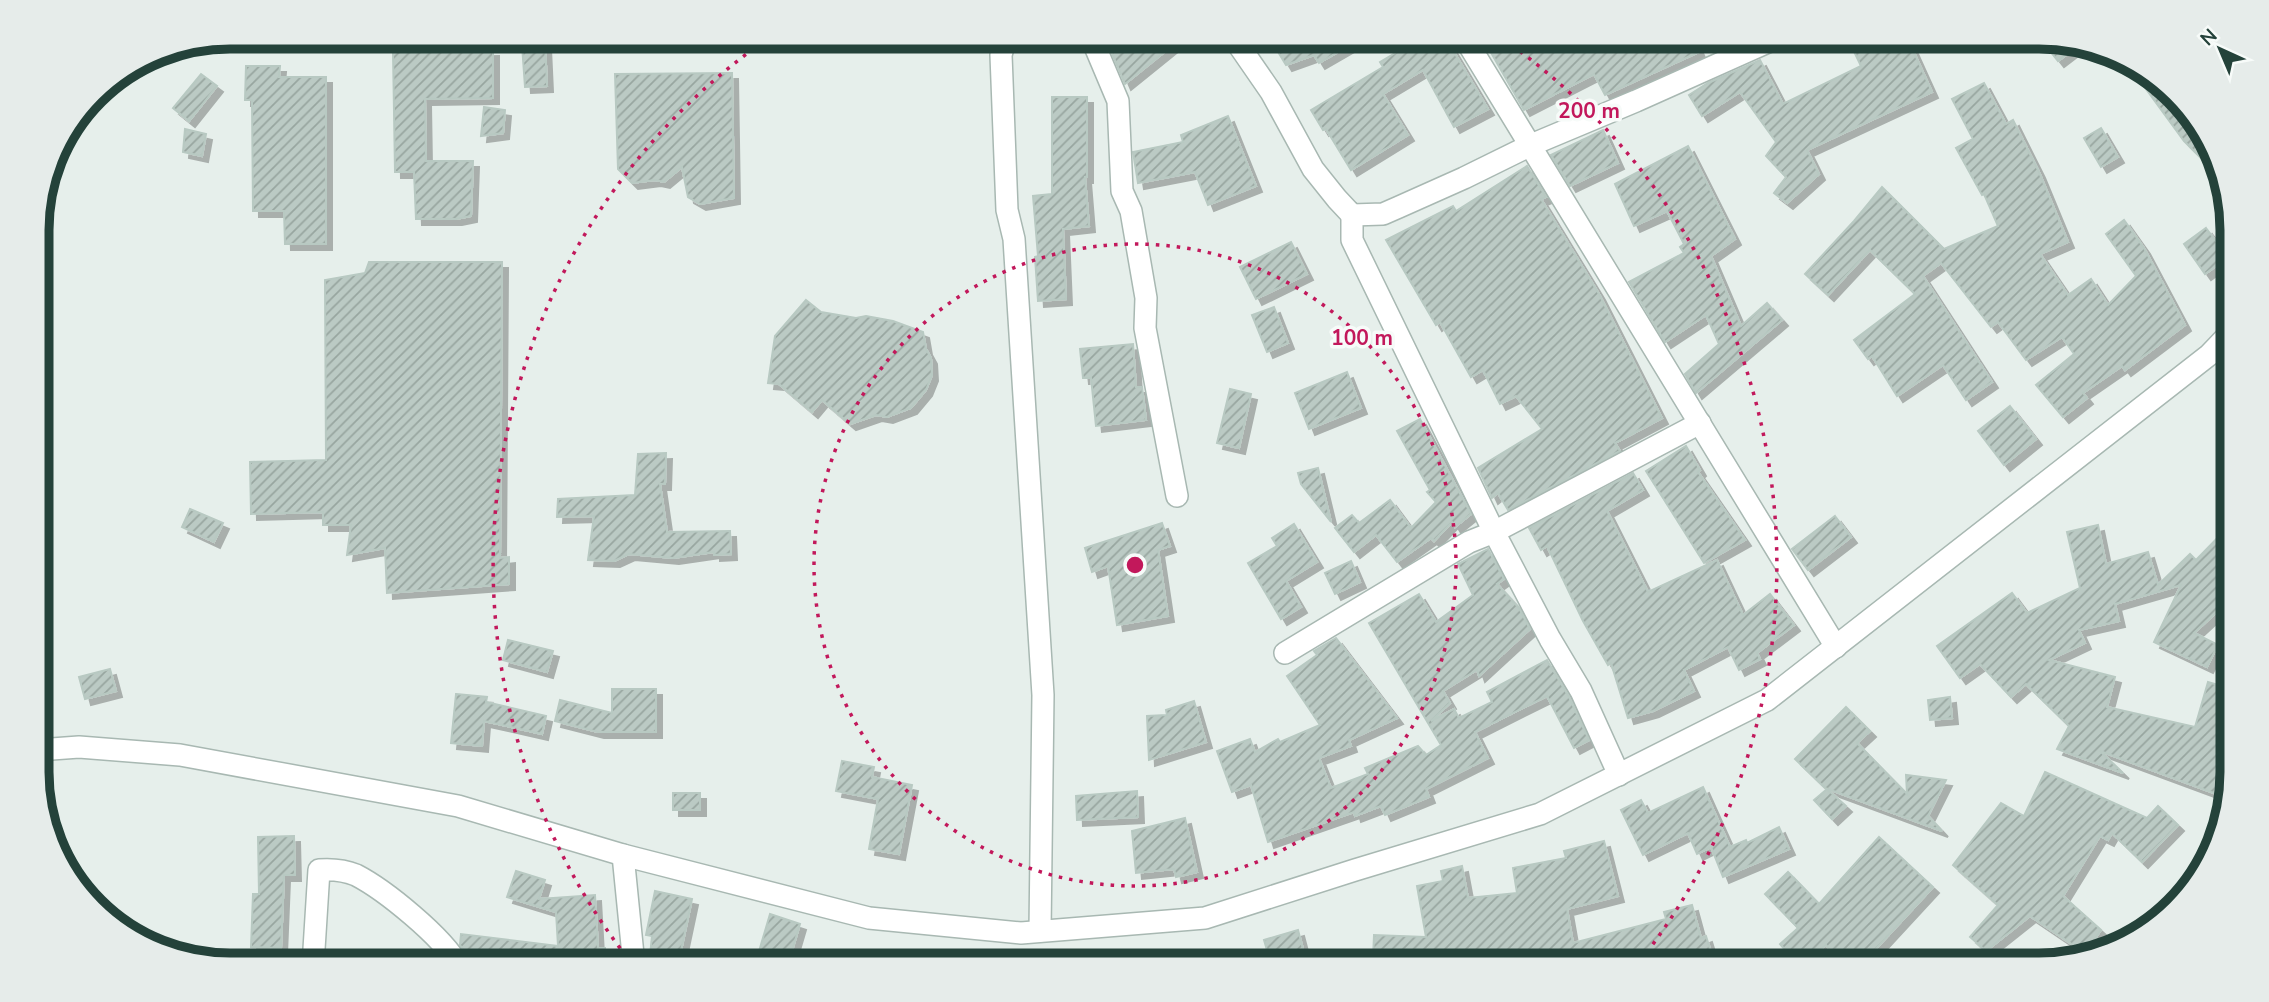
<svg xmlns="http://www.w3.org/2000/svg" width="2269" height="1002" font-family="'Nunito Sans',sans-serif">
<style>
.building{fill:url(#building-hatch);stroke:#b8c9c2;stroke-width:2;filter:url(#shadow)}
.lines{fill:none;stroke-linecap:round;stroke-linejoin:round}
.minor-casing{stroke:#a8b8b2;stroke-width:24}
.minor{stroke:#fff;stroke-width:21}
.ring{fill:none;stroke:#c2185b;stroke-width:3.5;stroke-dasharray:3.5 7}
.rim{fill:none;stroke:#24423a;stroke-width:9}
.centre{fill:#c2185b;stroke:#f7fbf9;stroke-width:3.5}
.ring-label{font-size:21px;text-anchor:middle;font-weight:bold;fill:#c2185b;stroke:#f7fbf9;stroke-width:7;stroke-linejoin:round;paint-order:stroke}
</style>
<defs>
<pattern id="building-hatch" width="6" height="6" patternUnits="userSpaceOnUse" patternTransform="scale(1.75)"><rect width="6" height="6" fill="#bbcac4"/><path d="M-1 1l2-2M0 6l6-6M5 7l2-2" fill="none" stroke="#98a6a0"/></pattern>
<filter id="shadow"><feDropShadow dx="6" dy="6" stdDeviation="0" flood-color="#0004"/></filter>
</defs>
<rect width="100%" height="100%" fill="#e6efeb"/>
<!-- building -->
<g class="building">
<path d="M1105 37H1183L1125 84Z"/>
<path d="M1269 37H1364L1319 63 1314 55 1286 65Z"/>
<path d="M1422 37H1445L1488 109 1454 127 1423 70 1383 94 1408 135 1351 170 1326 129 1323 130 1311 110 1383 67 1380 62Z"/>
<path d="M1482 37H1693L1699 52 1605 95 1594 74 1524 110Z"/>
<path d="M1847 37H1907L1932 92 1807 150 1819 174 1787 203 1774 193 1786 177 1766 156 1776 142 1740 92 1702 116 1689 95 1708 83 1760 60 1783 104 1861 66Z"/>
<path d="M2039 37 2079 45 2058 61Z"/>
<path d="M545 43 547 86 525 87 522 45Z"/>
<path d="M493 50V98L425 99 426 161H473L471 216 456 219H416L414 172H395L393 52Z"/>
<path d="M246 66H280L279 77H326V244H285L284 211H253L252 100H245Z"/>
<path d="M2139 71 2192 112 2218 175 2184 141 2135 74Z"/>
<path d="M732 73 734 198 700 204 688 197 682 167 664 182 655 180 632 183 618 169 615 74Z"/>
<path d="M201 74 217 86 189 121 173 108Z"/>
<path d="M1984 83 2006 124 2013 120 2039 172 2068 242 2040 254 2068 295 2091 279 2108 305 2136 276 2106 234 2124 220 2144 248 2185 325 2125 370 2122 366 2083 393 2087 398 2063 417 2036 385 2074 354 2062 337 2026 360 1998 322 1991 327 1941 263 1923 276 1992 382 1966 400 1943 365 1897 396 1872 356 1868 359 1854 340 1915 294 1870 250 1828 295 1805 274 1854 221 1882 187 1944 249 1998 226 1984 194 1982 195 1956 148 1973 139 1952 99Z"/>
<path d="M1052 97H1087V177H1085L1089 226 1063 229 1066 299 1038 301 1035 257 1038 256 1033 196 1052 194Z"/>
<path d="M484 107 505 110 503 133 481 136Z"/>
<path d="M1228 116 1256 186 1208 205 1195 172 1138 183 1133 152 1183 142 1181 135Z"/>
<path d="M2101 128 2118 157 2101 167 2084 138Z"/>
<path d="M185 129 206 134 202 156 183 152Z"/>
<path d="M1603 130 1618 163 1570 186 1551 155Z"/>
<path d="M1688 146 1735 239 1711 256 1741 326 1767 303 1782 320 1696 393 1685 374 1719 344 1706 315 1665 342 1629 282 1684 253 1680 247 1684 244 1667 211 1634 226 1615 184Z"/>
<path d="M1527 166 1546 197 1541 199 1599 294 1662 418 1615 443 1620 451 1508 510 1498 493 1492 498 1478 468 1542 429 1516 396 1500 404 1483 370 1471 377 1440 322 1436 325 1386 240 1453 206 1456 211Z"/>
<path d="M2206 228 2228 257 2205 274 2184 244Z"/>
<path d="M1291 242 1307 274 1256 299 1240 267Z"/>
<path d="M369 262H502L500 558 509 557V584L387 593 385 548 347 555 351 525H323V512L251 514 250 462 326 460 325 280 365 273Z"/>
<path d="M806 300 821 312 856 318 866 316 893 321 923 332 926 349 931 358 932 375 926 390 911 408 887 417 876 415 850 424 822 400 812 412 779 384 768 383 775 336Z"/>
<path d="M1274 307 1288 343 1267 352 1252 315Z"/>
<path d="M1133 344 1136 387H1142L1146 420 1096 426 1091 378H1083L1080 349Z"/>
<path d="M1347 372 1361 408 1309 429 1295 393Z"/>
<path d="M1230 389 1251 394 1239 448 1217 443Z"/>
<path d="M2010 406 2036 439 2004 465 1978 431Z"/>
<path d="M1420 419 1471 514 1455 527 1452 522 1434 541 1431 538 1397 562 1376 535 1354 552 1335 528 1352 515 1359 523 1390 500 1411 528 1436 502 1427 492 1430 490 1397 431Z"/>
<path d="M1686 446 1700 470 1698 472 1745 540 1704 563 1646 471Z"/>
<path d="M666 453 665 484H660L667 532 730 531 731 554 714 555V552L673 558 629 554 614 561 588 560 594 516 557 517 558 499 635 495 638 454Z"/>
<path d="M1318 468 1331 522 1301 484 1298 473Z"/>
<path d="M1633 473 1643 490 1607 511 1648 592 1717 560 1743 615 1770 594 1794 625 1757 653 1760 659 1739 670 1728 647 1684 670 1694 691 1653 711 1628 718 1611 663 1608 665 1583 621 1547 546 1541 550 1529 528Z"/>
<path d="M190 509 223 523 214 542 182 527Z"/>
<path d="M1835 516 1851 537 1808 570 1792 549Z"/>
<path d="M1162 523 1170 546 1158 550 1168 616 1117 625 1108 566 1092 572 1085 548Z"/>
<path d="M1294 524 1317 562 1286 581 1301 607 1281 619 1248 563 1277 546 1272 538Z"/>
<path d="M2231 524 2232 598 2194 633 2218 645 2207 667 2154 642 2181 585 2115 604 2119 621 2079 630 2085 643 2049 660 2115 677 2107 707 2195 727 2208 682 2232 689V773L2227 798 2100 751 2123 773 2057 749 2069 726 2026 684 2011 697 1980 664 1960 678 1937 646 2012 593 2027 613 2080 588 2067 532 2098 525 2106 564 2148 552 2158 585 2190 554 2196 560Z"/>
<path d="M1488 549 1504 579 1497 584 1519 608 1530 629 1479 676 1477 670 1443 691 1450 703 1431 721 1454 709 1459 718 1492 702 1487 692 1547 660 1569 697 1589 740 1574 748 1547 696 1475 732 1488 758 1426 789 1429 797 1385 815 1381 806 1355 816 1354 812 1268 842 1251 785 1232 792 1217 751 1250 739 1255 752 1278 739 1280 742 1320 725 1287 676 1317 655 1314 651 1336 638 1397 718 1349 740 1351 746 1319 758 1331 788 1368 774 1365 768 1418 746 1426 755 1441 745 1369 623 1419 594 1436 622 1473 595 1458 564Z"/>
<path d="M1351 561 1360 582 1335 594 1325 573Z"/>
<path d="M508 640 553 651 547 672 503 660Z"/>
<path d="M110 669 116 691 85 699 79 677Z"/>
<path d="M612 689H656V732H598L555 721 560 700 612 713Z"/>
<path d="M456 694 487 697 486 702 546 716 542 734 484 721 482 746 451 743Z"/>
<path d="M1950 697 1952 718 1930 720 1928 700Z"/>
<path d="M1194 701 1206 742 1149 760 1147 716 1167 715 1166 710Z"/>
<path d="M1846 707 1870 731 1857 743 1907 794 1906 775 1946 780 1928 816 1942 831 1825 788 1795 759Z"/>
<path d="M842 761 874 767 872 777 912 785 899 854 869 849 878 799 836 791Z"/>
<path d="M2045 772 2147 818 2158 806 2178 825 2142 862 2112 833 2108 840 2100 836 2063 896 2101 930 2085 953 2030 916 1986 951 1970 937 1998 905 1953 865 2001 803 2024 816Z"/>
<path d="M1703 787 1730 847 1746 840 1747 843 1779 827 1789 849 1723 877 1711 847 1697 854 1688 833 1643 855 1621 810 1641 800 1648 813Z"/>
<path d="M1827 789 1846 806 1832 819 1814 800Z"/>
<path d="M1137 791 1138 817 1077 820 1076 796Z"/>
<rect x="673" y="793" width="27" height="17"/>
<path d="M1185 818 1197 872 1176 877 1174 869 1136 873 1132 831Z"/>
<path d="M294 836 295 875H284L281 948 251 947 253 894H259L258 837Z"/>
<path d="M1879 837 1933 887 1861 965H1842L1826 945 1802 965H1798L1780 944 1798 928 1765 894 1788 872 1819 904Z"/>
<path d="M1604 841 1618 896 1567 909 1573 943 1666 919 1664 912 1692 905 1701 938 1706 936 1715 965H1527L1525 958 1490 965H1430V961L1373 959 1374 935 1426 937 1417 886 1443 881 1441 871 1462 866 1468 898 1517 893 1513 868 1566 858 1564 851Z"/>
<path d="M516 871 545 880 539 899 595 895 598 948H605V965H519L470 959 460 945 461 934 558 946 556 912 507 897Z"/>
<path d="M655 891 692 899 678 965H649L652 936 646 935Z"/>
<path d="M770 914 800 924 792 951 824 958 823 965H755Z"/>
<path d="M1298 930 1303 949 1269 957 1264 940Z"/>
</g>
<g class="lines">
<!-- minor casing -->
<g class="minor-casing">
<g id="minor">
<path d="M1006 37 1001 55 1007 210 1014 239 1043 695 1040 931"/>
<path d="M1091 37 1118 101 1122 191 1131 211 1146 298 1145 328 1177 496"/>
<path d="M1233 37 1271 92 1313 169 1337 199 1352 215 1383 214 1399 207 1464 178 1531 145 1636 101 1779 37"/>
<path d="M1464 37 1836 647"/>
<path d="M1352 215V240L1494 532 1550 639 1581 691 1619 775"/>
<path d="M1285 653 1469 542 1494 532 1700 423"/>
<path d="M38 750 79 747 180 755 458 806 623 855 869 918 1021 933 1205 918 1355 870 1540 814 1767 700 2209 355 2231 332"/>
<path d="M623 855 634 965"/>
<path d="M313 965 319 870C332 869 344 870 356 875 385 890 443 937 458 965"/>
</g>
</g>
<!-- minor -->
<use href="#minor" class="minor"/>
</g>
<!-- distance rings -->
<g class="ring">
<circle cx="1135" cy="565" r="321"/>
<path d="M633 965A642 642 0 0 1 767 39M1503 39A642 642 0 0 1 1637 965"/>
</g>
<!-- crop -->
<path d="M0 0H2269V1002H0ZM230 49H2039A181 181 0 0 1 2220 230V772A181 181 0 0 1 2039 953H230A181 181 0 0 1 49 772V230A181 181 0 0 1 230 49Z" fill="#e6ecea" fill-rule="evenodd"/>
<path class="rim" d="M230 49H2039A181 181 0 0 1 2220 230V772A181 181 0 0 1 2039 953H230A181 181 0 0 1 49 772V230A181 181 0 0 1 230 49Z"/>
<circle cx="1135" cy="565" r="10" class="centre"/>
<g class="ring-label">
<text x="1589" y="118">200 m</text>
<text x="1362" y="345">100 m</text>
</g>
<!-- north arrow -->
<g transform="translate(2220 49) rotate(316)" stroke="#f7fbf9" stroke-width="5" paint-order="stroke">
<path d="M0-5L12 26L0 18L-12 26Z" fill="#24423a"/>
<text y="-10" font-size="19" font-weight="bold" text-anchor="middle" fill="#24423a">N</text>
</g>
</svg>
